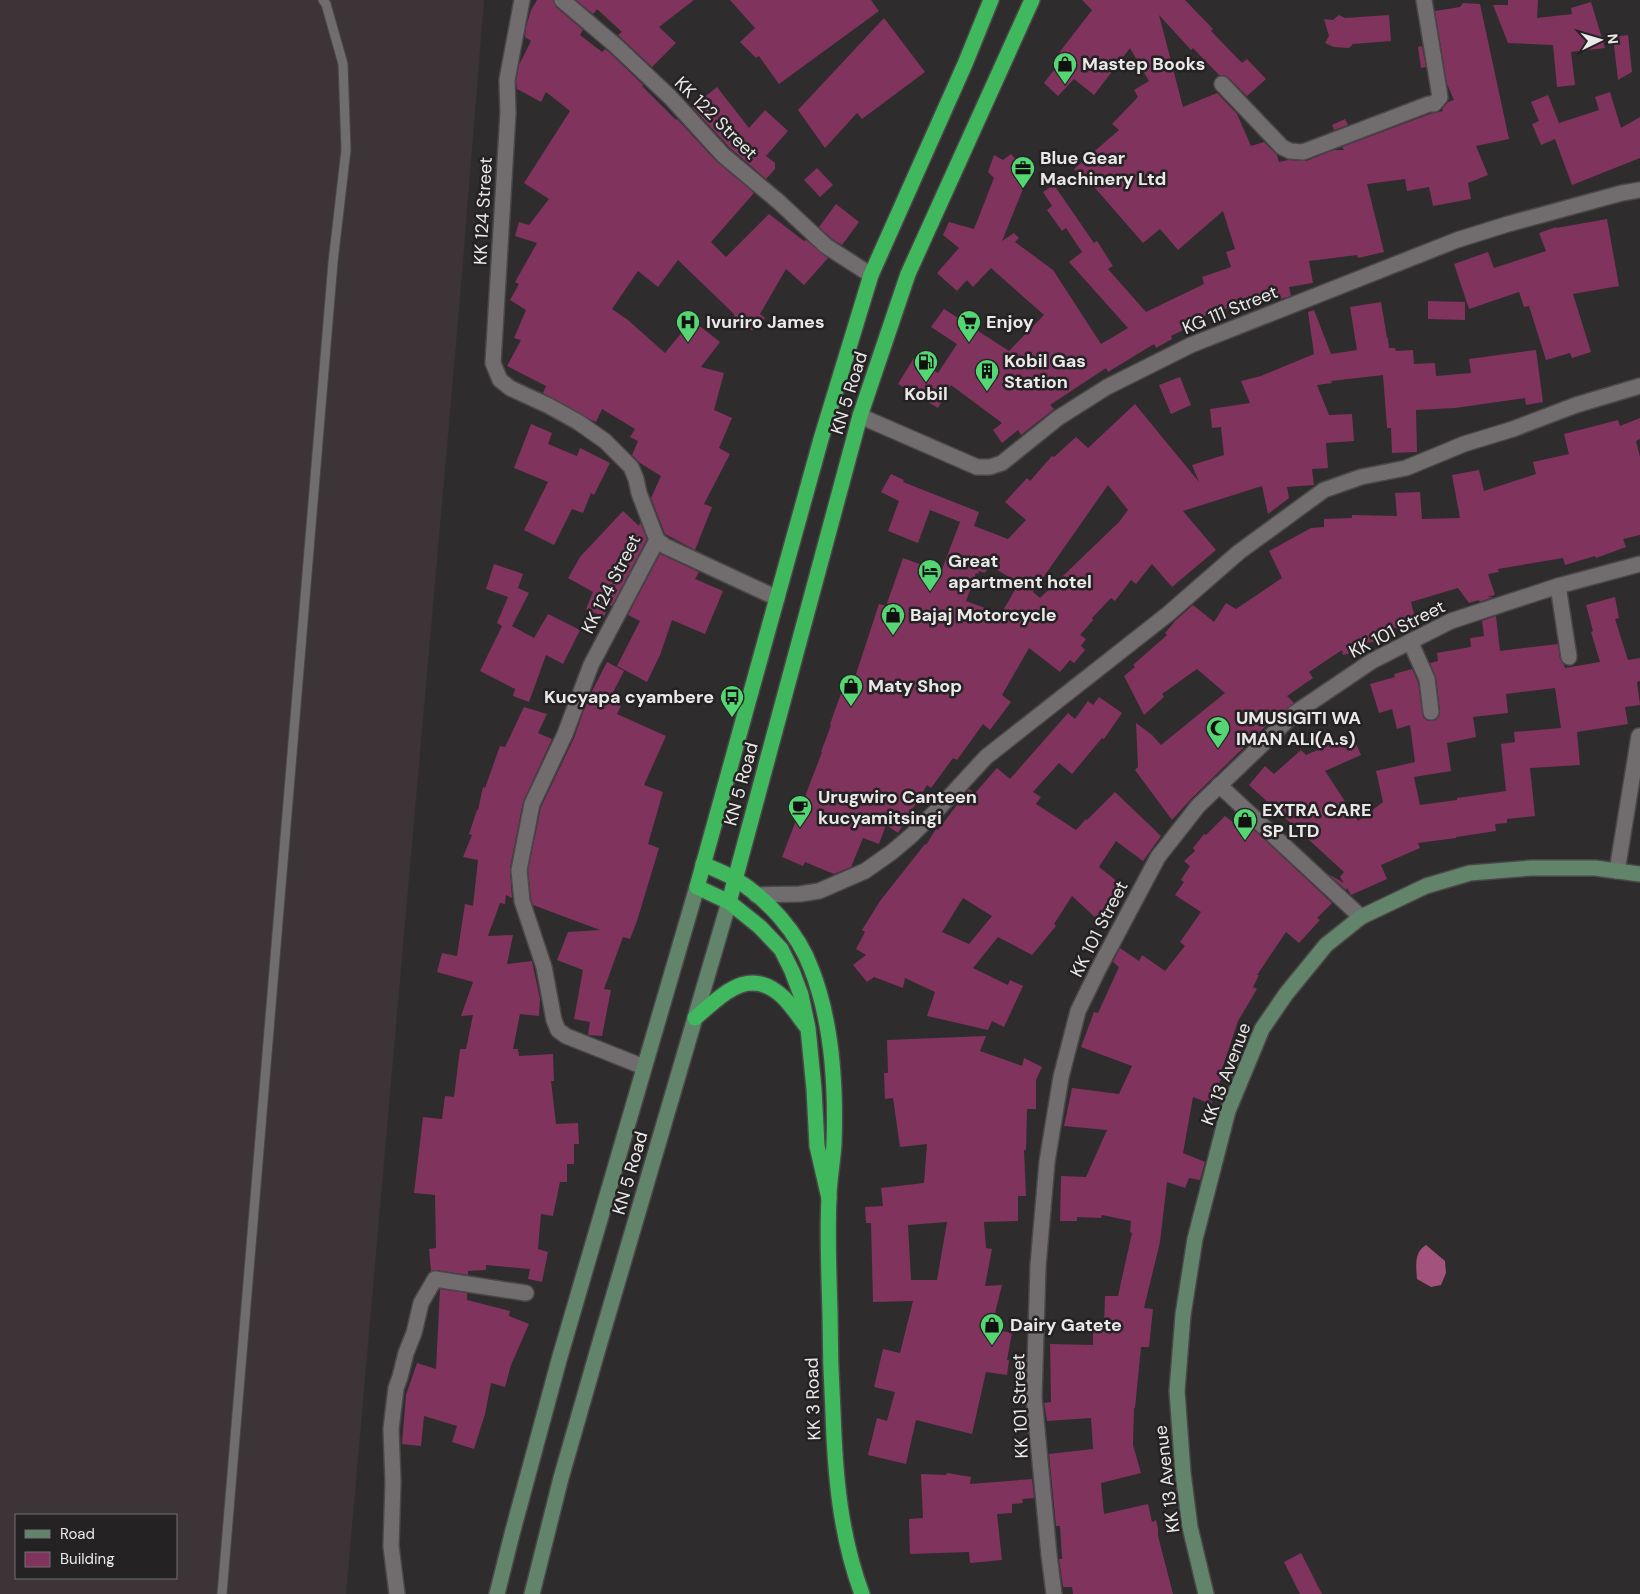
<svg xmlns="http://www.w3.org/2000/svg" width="1640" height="1594" font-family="'DM Sans',sans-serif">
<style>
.built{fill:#3d3438;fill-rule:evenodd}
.water{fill:#a2527d}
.building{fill:#80335d;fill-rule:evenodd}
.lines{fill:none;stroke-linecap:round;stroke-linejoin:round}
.lane-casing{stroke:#4a4749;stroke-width:11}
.street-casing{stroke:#4a4749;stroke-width:18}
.secondary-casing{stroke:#4a4749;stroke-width:18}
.highway-casing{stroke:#4a4749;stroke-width:18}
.lane{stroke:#716d6f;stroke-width:9}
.street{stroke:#716d6f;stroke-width:15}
.secondary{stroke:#62846a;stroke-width:15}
.highway{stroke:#40b85d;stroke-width:15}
.labels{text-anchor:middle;stroke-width:5;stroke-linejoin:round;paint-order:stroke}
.poi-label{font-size:18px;font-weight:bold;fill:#eae8e9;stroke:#252224;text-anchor:start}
.street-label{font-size:18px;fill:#eae8e9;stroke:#252224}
</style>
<rect width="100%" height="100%" fill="#2f2c2d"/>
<!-- built -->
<path class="built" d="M0 0H484L460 298 346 1594H0ZM16 1515H176V1578H16Z"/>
<!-- water -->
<path class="water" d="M1426 1245 1445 1261 1446 1273 1441 1285 1431 1287 1417 1279C1416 1266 1414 1252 1426 1245Z"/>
<!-- building -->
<g class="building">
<path d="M537 0H553L556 7 583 30 580 35 602 52 605 49 609 52 643 85 642 86 676 120 677 119 716 161 754 193 711 242 726 257 769 214 804 241 806 240 828 258 804 285 786 269 760 314 765 318 753 330H747L734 318V314L678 260 658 287 638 271 612 309 628 320 665 353 692 320 720 342 701 367 724 373 714 410 732 418 719 448 730 454 704 504 712 507 695 550 665 534 651 498 661 476 640 463 632 455 638 441 630 437 635 429 602 409 596 422 591 420 543 393 546 386 507 366 521 340 514 338 526 310 510 300 519 284 515 282 537 243 515 236 519 222 529 225 549 199 524 183 570 111 546 92 541 102 517 89 516 81 519 65 531 41 525 37 526 27 531 10Z"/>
<path d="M576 0H694L659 27 676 43 652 67 618 35 622 32 597 9 593 14Z"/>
<path d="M730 0H871L879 11 779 84 759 56 756 58 740 42 755 28Z"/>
<path d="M1082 0H1185L1213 29 1211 31 1242 63 1247 59 1266 79 1247 96 1229 78 1224 75H1219L1193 48 1191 50 1159 15 1183 107 1217 93 1237 114 1251 146 1264 142 1277 155 1279 162 1288 160 1306 161 1334 150H1344L1342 147 1430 114 1443 111 1442 109 1448 102 1454 100 1447 84 1435 11 1460 7 1463 3 1480 4 1509 139 1476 146 1488 175 1468 183 1471 199 1433 206 1429 187 1407 191 1405 179 1367 184 1384 252 1358 258 1357 255 1309 261 1313 283 1289 287 1291 296 1284 298 1263 302 1262 297 1201 317 1203 320 1171 336 1172 339 1156 348 1154 344 1108 372 1106 368 1050 405 1054 409 1021 435 1018 430 1002 443 993 430 1002 423 951 385 938 408 898 384 914 358 938 373 957 344 931 327 944 309 1009 351 1044 315 991 268 973 287 967 280 957 291 937 273 959 248 943 235 949 222 974 229 994 178 988 172 994 155 1003 160 1011 154 1029 174 1002 241 1014 233 1019 238 1015 242 1053 270 1101 344 1128 328 1069 262 1082 252 1066 228 1062 231 1047 210 1052 206 1043 192 1054 185 1094 243 1097 241 1113 266 1108 269 1146 312 1204 284 1202 277 1231 267 1226 252 1235 249 1223 211 1178 250 1160 229 1143 243 1095 188 1074 169 1119 130 1112 124 1138 97 1134 90 1149 81 1130 48 1094 95 1074 79 1058 96 1044 83 1057 66 1052 62 1092 10Z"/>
<path d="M1508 0H1538L1537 18 1572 14 1571 8 1591 2 1605 48 1571 52 1575 85 1557 87 1553 45 1508 43 1493 5H1508Z"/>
<path d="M1339 15 1345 18 1389 15 1391 41 1353 44 1349 48 1334 47 1325 43 1329 36 1324 19 1333 20Z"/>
<path d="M884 18 925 72 862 119 857 113 825 148 798 110Z"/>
<path d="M1628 35 1632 72 1618 80 1613 37Z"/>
<path d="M1422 46 1426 67 1421 68 1418 47Z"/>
<path d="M717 87 749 128 765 110 788 131 766 156 775 163V169L766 179 730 148 692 107Z"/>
<path d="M1610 92 1621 128 1640 117V158L1572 185 1555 139 1541 145 1532 124 1539 121 1531 102 1548 95 1559 123 1599 110 1595 97Z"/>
<path d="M1345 119 1348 125 1334 130 1332 125Z"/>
<path d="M817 168 833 185 820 197 804 180Z"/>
<path d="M836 204 859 222 842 245 832 239 819 227Z"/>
<path d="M1607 219 1619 286 1573 294 1591 352 1572 358 1570 353 1546 360 1529 306 1524 307 1519 292 1469 309 1454 264 1488 252 1494 268 1546 251 1539 233 1556 227V228Z"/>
<path d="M1428 301 1465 302V320L1428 319Z"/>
<path d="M1381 302 1387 338H1388L1389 348H1395L1396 351 1413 350 1414 364 1435 363 1436 376 1471 373 1469 359 1536 350 1543 402 1526 405 1525 398 1455 408 1416 410 1417 452 1392 453 1391 428H1387L1383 375 1331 381 1332 383 1317 385 1329 415 1352 414 1354 441 1326 443 1328 468 1312 469 1314 485 1287 487 1289 498 1268 514 1262 486 1183 511 1216 550 1172 587 1152 564 1136 584 1131 580 1115 601 1111 598 1092 618 1093 620 1080 635 1086 639 1081 646 1085 650 1074 663 1070 660 1060 672 1029 648 1002 695 1011 702 990 730 983 724 957 760 953 758 931 788 927 785 898 833 886 825 879 844 863 838 851 867 834 874 805 862 803 866 782 857 822 752H821L831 725 830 724 848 674 855 677 879 604 886 606 903 558 941 572 960 522 930 510 918 543 888 531 899 501 881 492 891 474 904 480 903 482 979 512 974 526 1008 539 1026 520 1005 502 1027 478 1030 481 1052 456 1054 457 1076 437 1088 448 1135 404 1199 482 1192 465 1224 455 1221 427 1212 428 1210 409 1250 403 1241 381 1261 376 1314 354 1308 312 1314 310 1331 354 1357 350 1350 307ZM1108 485 1128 510 1119 522 1040 598 1033 592ZM989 565 1019 583 1001 614 966 601 976 573 978 574 979 571 985 573Z"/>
<path d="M1180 377 1191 405 1171 414 1159 385Z"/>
<path d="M1640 418V439L1636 441 1640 457V535L1623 539 1626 547 1596 558 1595 556 1565 565 1563 558 1498 569 1499 572 1488 574 1495 595 1487 597H1493L1480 602 1479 600 1469 603 1458 588 1411 602 1416 621 1385 631 1386 633 1382 634 1383 640 1360 644 1362 650 1343 655 1342 650 1309 672 1313 678 1287 696 1294 703 1280 714 1279 713 1191 799 1172 820 1135 770 1138 767 1136 723 1152 735 1161 745 1225 693 1197 669 1162 694 1164 697 1144 715 1124 676 1135 667 1133 665 1167 635 1165 633 1176 620 1193 605 1214 622 1226 603 1236 609 1282 578 1269 551 1311 528 1324 527V519L1352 518V515L1397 516 1395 493 1420 492 1422 519 1460 518 1452 475 1479 470 1484 491 1536 474 1533 462 1569 454 1564 434 1618 420 1620 426Z"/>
<path d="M531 424 552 433 548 444 577 456 580 448 610 463 594 495 591 493 583 513 572 509 554 545 524 530 548 482 514 468Z"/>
<path d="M623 511 639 526 640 522 647 539 612 606 609 605 604 617 586 609 593 592 568 578 580 557Z"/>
<path d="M660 554 699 572 695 579 723 591 705 634 672 620 660 655 647 682 617 666 640 621 628 615Z"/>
<path d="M494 564 523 574 518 588 529 593 512 626 534 638 548 614 580 630 563 664 546 655 529 702 513 696 515 689 480 671 502 626 497 623 508 597 486 589Z"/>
<path d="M1615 597 1619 618 1615 619 1628 660 1640 658V681L1637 682 1640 705 1625 707 1628 724 1577 732 1580 765 1530 768 1535 816 1507 819V823L1495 824 1496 831 1456 837V838L1418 843 1420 848 1381 865 1387 879 1351 895 1347 888 1346 890 1328 874 1344 883 1340 877 1344 872 1249 785 1265 766 1274 774 1301 750 1306 755 1352 735 1361 755 1325 771 1358 821 1383 802 1376 771 1415 762 1410 725 1397 729 1392 709 1379 713 1370 684 1395 677 1394 674 1412 669 1418 682 1423 717 1428 721 1436 720 1439 716 1440 711 1436 678 1430 663 1438 661 1437 653 1471 647 1470 638 1484 636 1482 621 1496 616 1500 651 1558 644 1560 659 1564 665 1565 668 1600 662 1591 632 1593 631 1586 605ZM1555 688 1561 728 1514 732 1515 742 1501 744 1506 791 1457 798V800L1420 805 1414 777 1451 771 1447 743 1476 737 1473 717 1508 713 1506 694Z"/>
<path d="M607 662 624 671 609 700 621 706 617 714 666 736 644 785 663 792 648 844 659 848 637 921 630 939 623 937 604 989 611 990 602 1036 588 1035 590 1022 574 1019 583 970 557 960 568 932 600 930 533 905 531 899 528 870 541 807 574 738 587 701Z"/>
<path d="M1099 697 1122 713 1104 739 1102 738 1072 774 1059 763 1033 792 1041 797 1036 804 1076 830 1086 819 1087 820 1115 792 1161 836 1143 861 1116 841 1099 867 1127 889 1099 921 1072 896 1054 924 1056 926 1032 955 998 937 973 968 1008 985 1010 980 1023 986 1004 1027 992 1021 988 1030 927 1016 935 992 905 978 903 988 874 977 867 982 853 965 866 955 856 949 865 932 862 930 880 901 925 844 926 845 936 829 938 830 969 789 975 793 997 768 1010 779 1068 713 1075 719 1088 701 1093 705ZM963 898 992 916 969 944 942 932Z"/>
<path d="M524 707 547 714 538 733 552 739 523 802 510 868 512 898 506 895 505 904 500 903 488 936 513 935 507 964 532 961 540 999 539 1016 520 1014 513 1049H518L519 1056 553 1054 554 1081H551L556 1124 578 1123 579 1144H574V1164H567V1182H560L553 1216 541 1214 538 1249 548 1252 542 1282 528 1279 530 1269 486 1265V1270L468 1271V1275L436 1270 431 1271 429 1249 436 1248 435 1195 414 1193 423 1117 442 1119 445 1096 454 1097 460 1049H466L473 1015 461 1016 473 982 437 972 442 953 457 956 465 904 473 906 478 860 463 857 472 835 469 834 477 810H478L483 787 485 788 500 746 505 747Z"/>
<path d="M1225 816 1248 834 1253 829 1332 903 1317 918 1320 920 1299 943 1286 932 1257 975H1259L1253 987 1257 989 1238 1021 1219 1078 1221 1079 1211 1104 1193 1097 1183 1153 1205 1162 1200 1180 1189 1178 1185 1188 1167 1182 1160 1242 1144 1308 1153 1309 1149 1347H1141L1135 1408H1134L1133 1445 1141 1473 1101 1483 1104 1514 1148 1504 1152 1522 1156 1520 1158 1529V1536L1173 1594H1073L1072 1587H1063L1059 1559H1062L1060 1526H1056L1049 1454 1093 1449 1091 1418 1047 1421 1044 1403 1051 1402 1050 1344 1093 1345V1327H1104L1105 1296H1118L1132 1233 1130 1232 1131 1221 1102 1215 1101 1218 1077 1217V1221H1060L1061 1176 1086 1177 1107 1130 1064 1126 1072 1088 1119 1094 1132 1066 1081 1047 1094 1012 1098 1013 1119 967 1113 962 1120 948 1139 961 1142 955 1165 971 1185 946 1180 942 1201 912 1175 895 1184 882 1181 880 1190 866 1184 861 1195 851 1193 848 1204 834 1206 835Z"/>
<path d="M986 1036 980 1051 1022 1066 1024 1058 1042 1067 1036 1080V1109H1027L1026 1150H1024L1026 1196H1018V1221L984 1222 986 1248 992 1249 985 1286 1002 1285 991 1329 1012 1333 1007 1360H1009L1007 1375 986 1372 972 1434 916 1420 906 1464 868 1455 877 1418 887 1421 895 1392 874 1387 883 1349 900 1353 913 1301 873 1302 871 1223H866L865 1207 883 1206 881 1188 924 1183 927 1144 900 1147 893 1098 885 1099 884 1073H888L887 1040ZM947 1222 937 1280H911L908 1225Z"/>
<path d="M440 1289 467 1293V1300L510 1311 509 1316 529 1324 511 1365 505 1387 491 1383 485 1414 474 1449 452 1442 457 1426 424 1416 421 1446 402 1444 406 1395 417 1363 436 1369Z"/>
<path d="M947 1473 971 1477 970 1484 1032 1479 1034 1498 1022 1499 1023 1503 1012 1504V1513L997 1514 1002 1560 970 1563 969 1552 910 1554 909 1519 923 1518 921 1474 946 1475Z"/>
<path d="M1301 1553 1322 1594H1300L1284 1562Z"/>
</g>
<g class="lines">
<!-- lane casing -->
<g class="lane-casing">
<path id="lane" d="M222 1594 333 262 346 150 343 64 326 4 323 0"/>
</g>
<!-- street casing -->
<g class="street-casing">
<g id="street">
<path d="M522 0 507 80 508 113 493 363 500 380 510 388 549 406 578 422 605 441 631 467 636 479 639 493 657 540 591 665 565 734 532 804 519 870 522 901 544 967 554 1020 558 1030 566 1036 644 1067"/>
<path d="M562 0 615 45 671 98 723 155 779 202 826 246 871 275"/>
<path d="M1222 84 1282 147 1290 151 1303 152 1429 104H1434L1440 97 1424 0"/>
<path d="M860 416 977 467H990L1002 463 1058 418 1107 387 1191 345 1457 240 1508 224 1622 193 1640 190"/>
<path d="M657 540 665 546 777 598"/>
<path d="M1558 586 1569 657"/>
<path d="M1410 641 1427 679 1431 712"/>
<path d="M1219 785 1361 917"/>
<path d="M1617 871 1639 736"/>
<path d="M756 895 800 894 819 891 865 871 892 852 912 835 940 807 986 757 1168 614 1239 552 1324 490 1361 477 1406 468 1464 444 1513 429 1576 405 1640 386"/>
<path d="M397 1594 391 1546 393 1482 391 1429 396 1388 400 1377 406 1353 414 1333 421 1303 435 1279 526 1293"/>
<path d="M1054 1594 1049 1555 1034 1398 1038 1266 1047 1162 1061 1077 1078 1011 1099 968 1158 857 1198 806 1295 713 1372 661 1451 621 1558 586 1640 564"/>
</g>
</g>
<!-- secondary casing -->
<g class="secondary-casing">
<g id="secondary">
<path d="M497 1594 512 1534 559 1360 697 887"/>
<path d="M532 1594 561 1478 598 1349 729 902"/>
<path d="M1206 1594 1190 1527 1183 1473 1177 1391 1183 1315 1195 1239 1228 1111 1262 1029 1286 994 1326 945 1361 917 1426 886 1470 873 1531 868H1595L1640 874"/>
</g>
</g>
<!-- highway casing -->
<g class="highway-casing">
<g id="highway">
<path d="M703 864C714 869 725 873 735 879 768 899 798 933 811 968 832 1021 836 1087 834 1143 833 1162 829 1180 829 1198 827 1236 829 1275 830 1313 830 1346 831 1379 833 1412 835 1474 840 1535 862 1594"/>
<path d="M729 902 860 416 908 274 1032 0"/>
<path d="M695 1018C723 995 749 964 784 998 792 1006 799 1017 806 1026"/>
<path d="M829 1198 817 1146 814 1089 808 1028 801 995 792 971 781 949 760 927 729 902 697 887 821 439 871 275 965 64 991 0"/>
</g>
</g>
<!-- lane -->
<use href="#lane" class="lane"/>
<!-- street -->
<use href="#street" class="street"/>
<!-- secondary -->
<use href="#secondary" class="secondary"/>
<!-- highway -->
<use href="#highway" class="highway"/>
</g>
<!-- icons -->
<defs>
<g id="shop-pin" transform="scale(1.25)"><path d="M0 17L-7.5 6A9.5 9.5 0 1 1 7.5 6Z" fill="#54d672" stroke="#252224"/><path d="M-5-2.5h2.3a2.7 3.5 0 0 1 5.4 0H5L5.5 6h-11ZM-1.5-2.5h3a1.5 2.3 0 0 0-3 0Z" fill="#111"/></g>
<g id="office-pin" transform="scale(1.25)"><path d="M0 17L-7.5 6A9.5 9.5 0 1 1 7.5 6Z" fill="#54d672" stroke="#252224"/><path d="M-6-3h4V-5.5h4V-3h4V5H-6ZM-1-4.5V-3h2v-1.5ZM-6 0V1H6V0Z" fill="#111"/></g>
<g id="hospital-pin" transform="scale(1.25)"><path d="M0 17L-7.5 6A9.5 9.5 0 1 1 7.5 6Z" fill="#54d672" stroke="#252224"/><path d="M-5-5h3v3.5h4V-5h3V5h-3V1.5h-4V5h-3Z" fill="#111"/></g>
<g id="supermarket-pin" transform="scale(1.25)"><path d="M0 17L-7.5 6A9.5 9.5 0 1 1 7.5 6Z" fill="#54d672" stroke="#252224"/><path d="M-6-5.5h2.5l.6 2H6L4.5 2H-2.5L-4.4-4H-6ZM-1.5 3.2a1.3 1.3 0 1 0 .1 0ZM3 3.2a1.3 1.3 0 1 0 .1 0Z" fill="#111"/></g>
<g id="fuel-pin" transform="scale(1.25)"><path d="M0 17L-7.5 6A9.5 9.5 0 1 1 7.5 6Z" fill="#54d672" stroke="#252224"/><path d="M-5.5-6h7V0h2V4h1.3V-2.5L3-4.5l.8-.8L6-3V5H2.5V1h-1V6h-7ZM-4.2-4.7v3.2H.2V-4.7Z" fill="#111"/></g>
<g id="building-pin" transform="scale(1.25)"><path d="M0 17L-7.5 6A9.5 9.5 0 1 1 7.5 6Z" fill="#54d672" stroke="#252224"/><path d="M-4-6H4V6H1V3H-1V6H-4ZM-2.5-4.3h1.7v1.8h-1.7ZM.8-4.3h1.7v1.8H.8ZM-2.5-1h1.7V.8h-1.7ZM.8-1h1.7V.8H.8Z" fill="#111"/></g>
<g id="hotel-pin" transform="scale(1.25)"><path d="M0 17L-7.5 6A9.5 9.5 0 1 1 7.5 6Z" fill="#54d672" stroke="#252224"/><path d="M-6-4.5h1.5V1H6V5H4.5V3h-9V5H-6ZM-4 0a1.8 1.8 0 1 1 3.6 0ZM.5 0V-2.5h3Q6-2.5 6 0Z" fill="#111"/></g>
<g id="bus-pin" transform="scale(1.25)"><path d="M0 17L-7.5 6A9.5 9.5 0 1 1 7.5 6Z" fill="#54d672" stroke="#252224"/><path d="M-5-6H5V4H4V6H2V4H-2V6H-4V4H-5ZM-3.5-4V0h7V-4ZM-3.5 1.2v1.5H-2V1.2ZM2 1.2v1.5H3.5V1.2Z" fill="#111"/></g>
<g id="mosque-pin" transform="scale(1.25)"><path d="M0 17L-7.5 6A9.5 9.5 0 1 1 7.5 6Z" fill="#54d672" stroke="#252224"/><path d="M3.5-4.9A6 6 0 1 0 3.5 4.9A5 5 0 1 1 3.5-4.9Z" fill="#111"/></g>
<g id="cafe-pin" transform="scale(1.25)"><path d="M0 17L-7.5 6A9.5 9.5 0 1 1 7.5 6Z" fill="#54d672" stroke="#252224"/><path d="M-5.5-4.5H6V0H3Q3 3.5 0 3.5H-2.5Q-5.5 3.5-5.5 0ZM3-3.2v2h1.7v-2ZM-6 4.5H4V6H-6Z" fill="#111"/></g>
</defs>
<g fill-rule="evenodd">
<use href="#shop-pin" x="1065" y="64"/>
<use href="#office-pin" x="1023" y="168"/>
<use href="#hospital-pin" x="688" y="322"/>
<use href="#supermarket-pin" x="969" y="322"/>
<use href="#fuel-pin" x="926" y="362"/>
<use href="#building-pin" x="987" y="371"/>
<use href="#hotel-pin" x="930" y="571"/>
<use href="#shop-pin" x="893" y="615"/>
<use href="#shop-pin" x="851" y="686"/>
<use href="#bus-pin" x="732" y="697"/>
<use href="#mosque-pin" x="1218" y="728"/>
<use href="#cafe-pin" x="800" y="807"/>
<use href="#shop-pin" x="1245" y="820"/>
<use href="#shop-pin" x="992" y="1325"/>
</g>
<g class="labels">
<!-- poi labels -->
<g class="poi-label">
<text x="1082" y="70">Mastep Books</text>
<text x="1040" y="164">Blue Gear<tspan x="1040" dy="21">Machinery Ltd</tspan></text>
<text x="706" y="328">Ivuriro James</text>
<text x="986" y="328">Enjoy</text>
<text x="1004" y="367">Kobil Gas<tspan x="1004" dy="21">Station</tspan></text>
<text x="926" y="400" text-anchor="middle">Kobil</text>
<text x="948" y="567">Great<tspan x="948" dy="21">apartment hotel</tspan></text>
<text x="910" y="621">Bajaj Motorcycle</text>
<text x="868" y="692">Maty Shop</text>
<text x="714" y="703" text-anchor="end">Kucyapa cyambere</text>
<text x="1236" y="724">UMUSIGITI WA<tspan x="1236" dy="21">IMAN ALI(A.s)</tspan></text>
<text x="818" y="803">Urugwiro Canteen<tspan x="818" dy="21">kucyamitsingi</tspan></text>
<text x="1262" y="816">EXTRA CARE<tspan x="1262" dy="21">SP LTD</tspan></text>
<text x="1010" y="1331">Dairy Gatete</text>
</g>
<!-- street labels -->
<g class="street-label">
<text transform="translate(716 118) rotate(45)" y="6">KK 122 Street</text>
<text transform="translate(483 211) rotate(-87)" y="6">KK 124 Street</text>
<text transform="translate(1230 310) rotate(-22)" y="6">KG 111 Street</text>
<text transform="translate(849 393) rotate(-73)" y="6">KN 5 Road</text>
<text transform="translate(611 584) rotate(-63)" y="6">KK 124 Street</text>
<text transform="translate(1397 629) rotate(-27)" y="6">KK 101 Street</text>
<text transform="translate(741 784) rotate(-75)" y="6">KN 5 Road</text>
<text transform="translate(1099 929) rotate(-63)" y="6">KK 101 Street</text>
<text transform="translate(1226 1074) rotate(-69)" y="6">KK 13 Avenue</text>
<text transform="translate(630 1173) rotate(-74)" y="6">KN 5 Road</text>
<text transform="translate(813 1399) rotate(-92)" y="6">KK 3 Road</text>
<text transform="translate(1020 1406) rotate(-92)" y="6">KK 101 Street</text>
<text transform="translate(1167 1479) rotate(-97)" y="6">KK 13 Avenue</text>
</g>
</g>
<!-- legend -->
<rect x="15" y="1514" width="162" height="65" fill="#252224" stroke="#747173"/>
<rect x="25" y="1530" width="25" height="8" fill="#62846a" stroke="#747173"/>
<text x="60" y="1539" font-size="15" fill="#eae8e9">Road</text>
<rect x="25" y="1552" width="25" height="15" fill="#80335d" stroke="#747173"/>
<text x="60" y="1564" font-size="15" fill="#eae8e9">Building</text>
<!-- north arrow -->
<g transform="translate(1600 40) rotate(85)" stroke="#252224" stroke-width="4" paint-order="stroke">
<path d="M0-4L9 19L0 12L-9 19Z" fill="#eae8e9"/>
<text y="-8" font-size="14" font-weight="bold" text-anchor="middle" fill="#eae8e9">N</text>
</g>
</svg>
